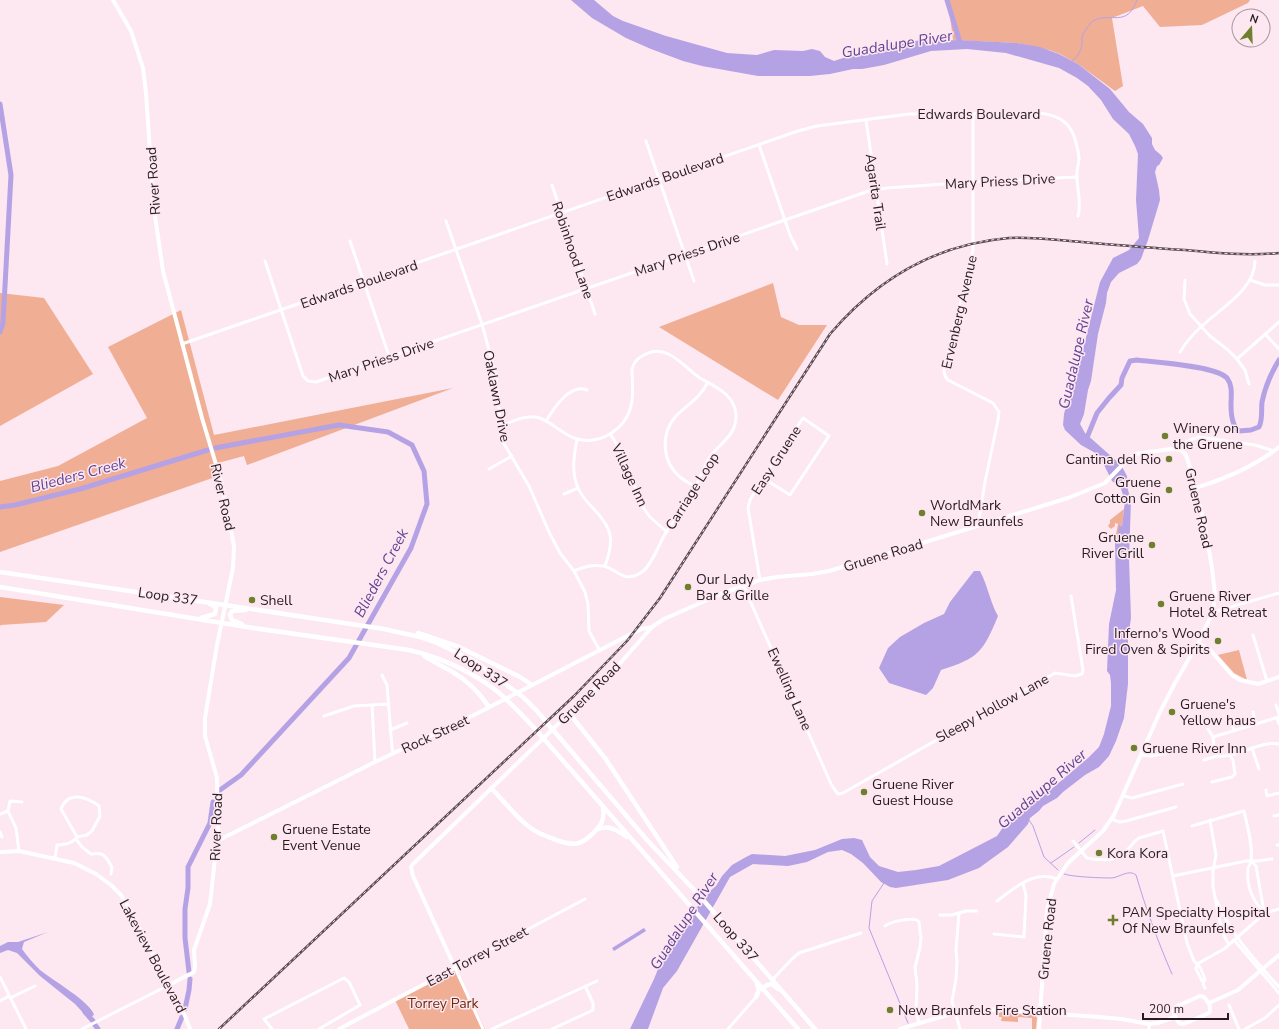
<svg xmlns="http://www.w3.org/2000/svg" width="1279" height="1029" font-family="'Nunito Sans',sans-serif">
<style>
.green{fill:#f0ae95}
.water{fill:#b5a2e5}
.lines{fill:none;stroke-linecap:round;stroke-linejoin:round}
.stream{stroke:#b5a2e5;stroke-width:1}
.river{stroke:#b5a2e5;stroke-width:5}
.street{stroke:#fff;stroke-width:3}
.secondary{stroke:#fff;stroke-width:4}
.primary{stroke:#fff;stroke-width:4.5}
.rail-casing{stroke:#5b4d54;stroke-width:2.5}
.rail{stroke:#fde7f1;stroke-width:1;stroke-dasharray:3;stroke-linecap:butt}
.poi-dot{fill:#6f7f2e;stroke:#fde7f1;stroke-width:1.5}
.labels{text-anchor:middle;stroke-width:3;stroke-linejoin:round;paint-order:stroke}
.street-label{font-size:14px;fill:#271b21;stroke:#fde7f1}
.poi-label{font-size:14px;fill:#271b21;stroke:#fde7f1;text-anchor:start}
.park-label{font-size:14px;fill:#6d2b0e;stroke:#fde7f1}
.water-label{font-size:15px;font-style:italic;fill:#604494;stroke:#fde7f1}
</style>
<rect width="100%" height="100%" fill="#fde7f1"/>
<!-- green -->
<g class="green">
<path d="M948 0H1250L1248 3 1202 25 1160 27 1143 6 1112 18 1123 86 1115 91 1078 64 1060 54 1049 50 1017 43 953 40Z"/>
<path d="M773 283 781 317 799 325H827L778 400 659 327Z"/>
<path d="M0 293 44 298 93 374 0 426Z"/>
<path d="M181 310 214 435 453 388 247 465 244 456 218 463 221 475 0 552V481L58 466 147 418 108 347Z"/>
<path d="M1124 509 1122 526 1120 525 1121 538 1118 541 1116 534 1118 524 1115 523V526L1111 529 1108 526 1110 523V520Z"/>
<path d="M0 597 64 605 46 622 1 625 0 626Z"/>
<path d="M1239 650 1247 680 1234 673 1218 655Z"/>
<path d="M455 968 485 1029H409L395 1000Z"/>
<path d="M1001 1012 1035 1015 1037 1018 1036 1029H1032V1018L1018 1017V1022L1001 1021 1002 1017H999V1013Z"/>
</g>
<!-- water -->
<g class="water">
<path d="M571 0H594L613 16 623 21 666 36 727 53 757 55 774 50 803 51 812 49 820 51 825 57 834 61 858 53 925 39 933 41 958 40 1017 43 1040 47 1059 54 1078 64 1110 89 1129 112 1143 124 1152 138V144L1155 150 1161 155 1163 158 1159 165 1157 166 1155 172 1159 190 1160 200 1148 240 1141 259 1137 264 1119 273 1111 282 1107 293 1106 303 1098 334 1091 381 1088 390 1084 414 1080 424 1085 433 1121 465 1127 476 1128 490 1131 500 1129 559 1131 618 1128 639V684L1124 718 1116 741 1109 756 1099 767 1085 775 1063 792 1057 798 1043 806 1039 811 1030 818 1028 824 1008 847 979 868 948 880 896 888 890 887 881 882 863 863 851 854 842 850 828 852 807 862 788 866 753 864 730 877 677 971 663 988 648 1029H630L654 979 669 942 671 938 681 932 689 922 697 907 703 902 710 891 716 886 722 876 732 865 746 857 752 854 785 856 815 850 842 839 854 838 862 840 870 857 879 866 898 872 916 870 939 866 997 836 1006 823 1019 815 1038 799 1048 792 1088 758 1099 747 1104 734 1111 706V683L1110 675 1107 671 1109 624 1116 590 1115 543 1121 538 1118 533 1119 525 1122 526 1125 501 1121 489 1116 484 1112 481 1099 455 1081 445 1065 430 1063 425 1064 414 1071 387 1078 369 1100 282 1113 258 1129 250 1139 238 1136 200 1138 154 1135 146 1129 134 1113 119 1101 100 1088 86 1077 78 1059 68 1006 53 967 49 931 51 884 65 862 69H853L830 74 810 76H758L702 66 683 61 651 49 626 38 592 18Z"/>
<path d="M974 571H980C988 586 990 602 998 616 983 652 979 658 941 670L933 688 926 695 889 683 879 668 888 648 900 637 924 623 944 614 950 602Z"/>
<path d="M644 928 646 931 614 951 612 948Z"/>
<path d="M48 932 24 942 22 949C27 956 34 964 40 970 51 979 92 1003 94 1015L88 1018 75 1004 40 976 17 953 8 950 0 953V946L8 942H18Z"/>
</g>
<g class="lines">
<!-- stream -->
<g class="stream">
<path d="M1072 61C1075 58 1079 55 1080 51 1085 42 1078 39 1087 28 1089 26 1090 23 1093 21 1110 11 1127 29 1137 0"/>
<path d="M1029 820 1033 826 1044 857 1058 870"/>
<path d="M1079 843 1095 830"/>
<path d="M1051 863 1074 847"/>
<path d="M1064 874C1072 877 1102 878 1112 878 1120 877 1129 869 1136 875 1146 909 1158 942 1172 974"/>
<path d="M884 883 872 901 869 928 908 1023"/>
</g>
<!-- river -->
<g class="river">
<path d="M947 0 961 46"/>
<path d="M0 104 11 175 3 323 0 332"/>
<path d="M1086 440 1097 413 1109 398 1121 385 1122 378 1130 361 1137 360C1155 362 1216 366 1227 378 1233 386 1231 396 1231 405 1231 413 1232 426 1239 431L1251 430 1259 427C1263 419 1261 410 1262 402 1265 387 1271 373 1279 360"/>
<path d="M215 448 339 425 388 432 412 445 424 471 427 504 411 548 349 658 241 775 220 790"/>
<path d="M0 507 15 505 80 489 208 450"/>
<path d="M189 972 185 938V909L188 888V867L210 823 213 802"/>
<path d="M185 1009 189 990 190 979"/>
<path d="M85 1012 93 1021"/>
<path d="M95 1025 98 1029"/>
<path d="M177 1029 182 1017"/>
</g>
<!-- street -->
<g class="street">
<path d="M973 114V250L944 370 945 376 948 380 993 403 999 412 998 420 985 482 978 525"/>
<path d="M866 120 887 264"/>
<path d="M646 141 694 281"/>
<path d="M759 145 790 235 797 249"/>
<path d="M552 185 595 314"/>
<path d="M446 221 482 324 496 376 501 429 503 442 529 486 549 532 560 553 574 571 585 592 588 604 589 631 600 651"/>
<path d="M350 241 389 356"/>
<path d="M265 261 303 376 308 381 316 382 869 191 887 188 973 182 1077 177"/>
<path d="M1185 280 1184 299 1190 314 1210 336 1228 350 1237 359 1245 370 1249 384"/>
<path d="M1250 280 1265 285H1279"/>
<path d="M1265 334 1279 349"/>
<path d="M182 344 798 131 817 126 909 114 1039 113C1059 115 1072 123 1076 143 1077 148 1079 153 1079 158 1079 164 1076 171 1077 177 1077 190 1082 203 1078 216"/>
<path d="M1180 352C1186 342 1193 334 1202 326 1221 308 1255 289 1255 261"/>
<path d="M1237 359 1279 322"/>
<path d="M546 421C554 408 570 383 587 390"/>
<path d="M501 426C511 422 525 415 536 417 551 420 562 435 577 439 600 445 625 430 631 406 634 395 632 381 632 369 634 361 638 358 646 354 667 343 684 367 700 378 716 387 735 395 736 415 737 437 717 444 708 460 701 474 696 488 688 501 681 513 672 522 665 534 659 544 652 565 642 572 623 585 617 568 603 566 592 564 584 567 574 571"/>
<path d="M611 435 620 450 643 507 650 517 667 532"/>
<path d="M577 439C574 455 571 472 578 488 581 495 587 502 593 508 612 528 615 539 605 566"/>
<path d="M1181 450 1185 443 1190 440 1199 437 1255 445 1274 451"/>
<path d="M489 469 512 456"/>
<path d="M696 487C691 484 685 481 680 477 662 462 660 434 676 416 688 404 700 398 708 382"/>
<path d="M564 494 578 488"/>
<path d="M760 580 748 508 750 500 763 478 803 418 829 436 790 495 763 478"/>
<path d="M743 585 832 786 838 794 843 793 1055 673 1075 676 1082 674 1083 670 1071 596"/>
<path d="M1213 612 1279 593"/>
<path d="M1253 635 1267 681"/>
<path d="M382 675 387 685 392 748 393 753"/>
<path d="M372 705 375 762"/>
<path d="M1276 705 1279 714"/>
<path d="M1253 712 1256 724"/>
<path d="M324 716 354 706 389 704"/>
<path d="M1230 718 1234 731"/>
<path d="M1277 718 1279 724"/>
<path d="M1208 729 1213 737 1279 717"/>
<path d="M390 730 407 723"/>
<path d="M1213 737 1214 747 1217 756C1238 758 1261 740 1279 744"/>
<path d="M1252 748 1259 769"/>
<path d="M1201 751 1214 747"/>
<path d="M1141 755 1151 756 1173 752"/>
<path d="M1204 760 1217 756"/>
<path d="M1212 782 1232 777 1235 774 1233 760 1230 756"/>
<path d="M1266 790 1267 796 1279 793"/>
<path d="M1124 796 1132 798 1183 784"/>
<path d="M0 814 8 811"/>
<path d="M1274 816 1279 815"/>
<path d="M1111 819 1120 822 1126 821 1176 807"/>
<path d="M1210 820 1216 855 1213 871V887L1222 932 1229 945"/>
<path d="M1192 826 1244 811C1247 826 1253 844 1251 860 1251 863 1249 865 1248 869 1246 886 1253 902 1265 913"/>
<path d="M0 832 2 837"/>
<path d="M76 839 82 847 91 854C105 852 105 856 112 867L111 874"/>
<path d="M1073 841 1087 858C1102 861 1117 862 1128 849 1132 845 1134 841 1139 838L1163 831 1187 943 1194 961 1200 967 1205 979 1203 984 1205 988"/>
<path d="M1277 845H1279"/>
<path d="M19 851 16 828 8 811 10 801 22 802"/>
<path d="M55 858 57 845C64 845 73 843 77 837L61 809C68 790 87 797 99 806L100 816 92 831 87 835 77 837"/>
<path d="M1252 862 1256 866 1264 912"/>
<path d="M1173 876 1246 861H1257L1272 859"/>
<path d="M997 901C1015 888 1033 870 1057 879"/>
<path d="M1217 901C1230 934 1256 961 1279 987"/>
<path d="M959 913 956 950 957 961 956 979 952 1001 960 1029"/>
<path d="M940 915H952L966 911H977"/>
<path d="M885 926C892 921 909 918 917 920L919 922 921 938 920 948 915 967 917 985 916 1011 919 1023"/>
<path d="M994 934 1024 937 1026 896 1023 883"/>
<path d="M1234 940 1279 993"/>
<path d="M1197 964 1224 949 1265 913 1279 909"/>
<path d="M1197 964 1196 969 1202 981H1204"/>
<path d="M0 977 26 1029"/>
<path d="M773 979 792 959 799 953 861 933"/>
<path d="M10 998 35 986"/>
<path d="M0 1001 9 996"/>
<path d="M1229 1005 1239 1029"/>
<path d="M82 1029 169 985"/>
<path d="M272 1029 264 1019 344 978 349 982 360 1005 319 1029"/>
<path d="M483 1029 455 968 585 899"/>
<path d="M492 1029 597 981"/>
<path d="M552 1029 589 1012 593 1010V1003L585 986"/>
<path d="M728 1029 757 996"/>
<path d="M1149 1029V1024"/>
<path d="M1245 1029 1265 1018 1279 1005"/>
</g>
<!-- secondary -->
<g class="secondary">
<path d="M113 0 131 31 143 68 146 93 154 209 163 271 202 418 221 481 234 546 233 568 217 645 205 718V736L217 778 218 831 210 904 194 950 195 966 194 972 169 985"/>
<path d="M1195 488C1225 479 1254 467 1279 447"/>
<path d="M1198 643 1211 651 1232 675 1240 680 1258 684 1279 677"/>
<path d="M217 841 375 762 474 715 633 633 642 629 652 627"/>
<path d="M0 852 19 851 74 863 96 874 111 885 121 895 128 906 185 1016 190 1029"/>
<path d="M1200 996 1204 997C1208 1001 1212 1008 1209 1013L1184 1024 1179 1023C1176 1018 1172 1013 1175 1007Z"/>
<path d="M1209 1003 1238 990 1279 955"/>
<path d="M339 1029 455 968 413 876 411 867 413 864 615 669 652 627 664 619 723 593 760 580 777 577 812 574 829 571 890 553 1068 498 1105 483 1128 459 1136 454 1171 449 1181 450 1186 455 1188 461 1204 521 1212 568 1215 594 1213 612 1198 643 1175 683 1160 712 1114 815 1103 831 1068 863 1054 884 1047 910 1039 1029"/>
<path d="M900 1029 971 1008 1100 1017 1121 1019 1149 1024 1158 1023 1175 1017"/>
</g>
<!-- primary -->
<g class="primary">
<path d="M0 572 225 605 384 629 420 637 435 642 474 661 523 697 537 711 647 840 698 894 815 1029"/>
<path d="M0 587 253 628 409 650C440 657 473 672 498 692 512 704 525 718 537 731L798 1029"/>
<path d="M201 618 215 614 216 607 210 604"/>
<path d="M242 624 232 620 230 615 232 611 246 610"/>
<path d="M418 633 459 647 520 677 532 685"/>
<path d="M424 656C433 662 442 666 451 671 467 680 479 692 489 707"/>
<path d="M569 713 605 758 677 867"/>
<path d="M491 788C506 803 520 823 539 833 545 836 552 838 559 841 572 845 579 846 590 836 601 826 605 821 603 807"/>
<path d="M598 829C610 825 617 830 627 837"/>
<path d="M763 988 767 985 772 984 778 989"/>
<path d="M756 997 759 990 757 984"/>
</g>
<!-- rail casing -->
<g class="rail-casing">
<path id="rail" d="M219 1029 574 696 627 641 660 598 830 334C877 279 936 244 1009 238 1034 237 1058 240 1082 242 1116 245 1151 248 1185 250 1216 253 1248 256 1279 253"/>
</g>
<!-- rail -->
<use href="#rail" class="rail"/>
</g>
<!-- markers -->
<g class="poi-dot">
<circle cx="1165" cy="436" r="4"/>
<circle cx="1169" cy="459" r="4"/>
<circle cx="1169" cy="490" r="4"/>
<circle cx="922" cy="513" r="4"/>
<circle cx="1152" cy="545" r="4"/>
<circle cx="688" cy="587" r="4"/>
<circle cx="252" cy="600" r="4"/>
<circle cx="1161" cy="604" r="4"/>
<circle cx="1218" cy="641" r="4"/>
<circle cx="1172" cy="712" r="4"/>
<circle cx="1134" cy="748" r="4"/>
<circle cx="864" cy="792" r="4"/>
<circle cx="274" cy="837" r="4"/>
<circle cx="1099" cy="853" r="4"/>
<path d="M1111 914h4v4h4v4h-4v4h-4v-4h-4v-4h4z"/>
<circle cx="890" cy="1010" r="4"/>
</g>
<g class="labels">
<!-- street labels -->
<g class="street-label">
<text x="979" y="119">Edwards Boulevard</text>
<text transform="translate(665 177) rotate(-19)" y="5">Edwards Boulevard</text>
<text transform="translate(153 181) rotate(-94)" y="5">River Road</text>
<text transform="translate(1000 181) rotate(-3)" y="5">Mary Priess Drive</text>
<text transform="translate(876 192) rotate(82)" y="5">Agarita Trail</text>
<text transform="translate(573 250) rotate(71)" y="5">Robinhood Lane</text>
<text transform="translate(687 254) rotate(-19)" y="5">Mary Priess Drive</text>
<text transform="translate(359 284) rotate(-19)" y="5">Edwards Boulevard</text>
<text transform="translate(959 312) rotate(-77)" y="5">Ervenberg Avenue</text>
<text transform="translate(381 360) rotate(-19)" y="5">Mary Priess Drive</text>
<text transform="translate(497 396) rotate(79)" y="5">Oaklawn Drive</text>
<text transform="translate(776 460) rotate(-57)" y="5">Easy Gruene</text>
<text transform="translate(630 475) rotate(65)" y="5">Village Inn</text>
<text transform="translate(692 491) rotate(-58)" y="5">Carriage Loop</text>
<text transform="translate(223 497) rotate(77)" y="5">River Road</text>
<text transform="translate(1199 508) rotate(77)" y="5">Gruene Road</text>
<text transform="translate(883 555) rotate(-17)" y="5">Gruene Road</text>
<text transform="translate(168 596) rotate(8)" y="5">Loop 337</text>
<text transform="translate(481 668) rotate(33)" y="5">Loop 337</text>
<text transform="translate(790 689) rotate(66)" y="5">Ewelling Lane</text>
<text transform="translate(589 693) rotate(-45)" y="5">Gruene Road</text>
<text transform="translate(992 708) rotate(-29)" y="5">Sleepy Hollow Lane</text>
<text transform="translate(435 734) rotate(-25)" y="5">Rock Street</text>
<text transform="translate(216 827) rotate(-88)" y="5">River Road</text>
<text transform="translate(736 937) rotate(49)" y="5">Loop 337</text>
<text transform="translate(1047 939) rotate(-84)" y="5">Gruene Road</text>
<text transform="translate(153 956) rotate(62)" y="5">Lakeview Boulevard</text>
<text transform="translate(477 956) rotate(-28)" y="5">East Torrey Street</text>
</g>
<!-- poi labels -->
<g class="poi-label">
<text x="1173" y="433">Winery on<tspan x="1173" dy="16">the Gruene</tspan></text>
<text x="1161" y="464" text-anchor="end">Cantina del Rio</text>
<text x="1161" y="487" text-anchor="end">Gruene<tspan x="1161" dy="16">Cotton Gin</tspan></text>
<text x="930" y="510">WorldMark<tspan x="930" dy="16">New Braunfels</tspan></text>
<text x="1144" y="542" text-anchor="end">Gruene<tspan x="1144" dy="16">River Grill</tspan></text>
<text x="696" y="584">Our Lady<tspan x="696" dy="16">Bar &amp; Grille</tspan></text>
<text x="1169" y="601">Gruene River<tspan x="1169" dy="16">Hotel &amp; Retreat</tspan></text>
<text x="260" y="605">Shell</text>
<text x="1210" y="638" text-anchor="end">Inferno's Wood<tspan x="1210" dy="16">Fired Oven &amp; Spirits</tspan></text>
<text x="1180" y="709">Gruene's<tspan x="1180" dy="16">Yellow haus</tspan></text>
<text x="1142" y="753">Gruene River Inn</text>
<text x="872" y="789">Gruene River<tspan x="872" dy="16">Guest House</tspan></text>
<text x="282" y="834">Gruene Estate<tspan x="282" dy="16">Event Venue</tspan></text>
<text x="1107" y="858">Kora Kora</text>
<text x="1122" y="917">PAM Specialty Hospital<tspan x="1122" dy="16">Of New Braunfels</tspan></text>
<text x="898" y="1015">New Braunfels Fire Station</text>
</g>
<!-- park labels -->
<g class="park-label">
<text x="443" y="1008">Torrey Park</text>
</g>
<!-- water labels -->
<g class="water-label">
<text transform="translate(897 44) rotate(-9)" y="5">Guadalupe River</text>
<text transform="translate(1076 354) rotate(-77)" y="5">Guadalupe River</text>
<text transform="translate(78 475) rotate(-15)" y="5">Blieders Creek</text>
<text transform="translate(381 573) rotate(-62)" y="5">Blieders Creek</text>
<text transform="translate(1042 789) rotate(-41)" y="5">Guadalupe River</text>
<text transform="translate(684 921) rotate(-57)" y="5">Guadalupe River</text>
</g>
</g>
<!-- north arrow -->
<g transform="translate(1251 28) rotate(19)"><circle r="19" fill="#fde7f1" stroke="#a7959e"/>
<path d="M0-3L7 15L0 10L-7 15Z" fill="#6f7f2e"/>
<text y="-6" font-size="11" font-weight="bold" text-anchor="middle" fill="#271b21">N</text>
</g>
<!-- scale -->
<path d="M1143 1013v6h85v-6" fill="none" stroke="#271b21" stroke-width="2"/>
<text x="1149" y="1013" font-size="12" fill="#271b21" stroke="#fde7f1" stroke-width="3" paint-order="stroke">200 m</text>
</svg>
